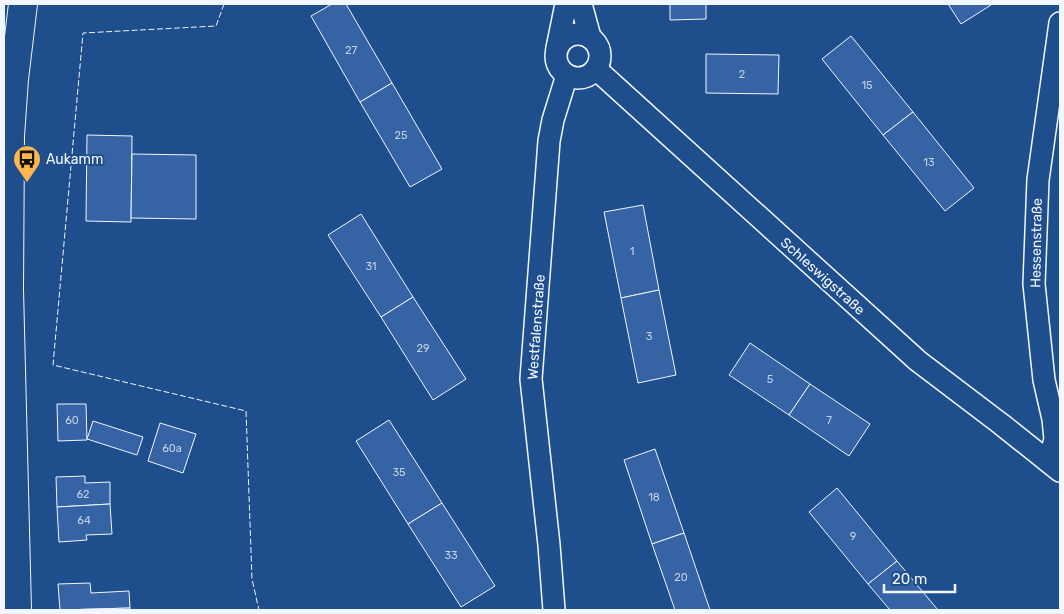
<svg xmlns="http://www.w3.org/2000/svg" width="1064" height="614" font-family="Rubik,sans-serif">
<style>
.building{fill:#3563a3;stroke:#f2f6ff}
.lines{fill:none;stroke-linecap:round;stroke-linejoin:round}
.street-casing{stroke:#f2f6ff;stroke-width:24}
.primary-casing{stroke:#f2f6ff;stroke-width:30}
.street{stroke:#1f4e8c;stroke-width:21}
.primary{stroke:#1f4e8c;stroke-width:28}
.fence{stroke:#f2f6ff;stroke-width:1;stroke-dasharray:6 2.5;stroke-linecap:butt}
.labels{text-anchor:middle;stroke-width:4;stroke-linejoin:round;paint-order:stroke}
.number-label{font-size:11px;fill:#c3d1e8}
.poi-label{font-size:14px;fill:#f2f6ff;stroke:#1f4e8c;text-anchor:start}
.street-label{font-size:14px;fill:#f2f6ff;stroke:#1f4e8c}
</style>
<rect width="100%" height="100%" fill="#1f4e8c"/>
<!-- building -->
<g class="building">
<path d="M332 4H346L392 83 360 102 311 16Z"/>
<path d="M670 4H706V19L670 20Z"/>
<path d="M948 4H990L991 5 961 24Z"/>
<path d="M851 36 913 112 883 135 822 59Z"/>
<path d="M706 54 779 55 778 94 706 93Z"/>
<path d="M392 83 442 169 410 187 360 102Z"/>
<path d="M913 112 974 188 945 211 883 135Z"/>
<path d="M87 135 132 136 131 222 86 221Z"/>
<path d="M132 154 196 155V219L131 218Z"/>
<path d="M643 205 659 290 621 298 604 212Z"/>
<path d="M361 214 413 297 381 317 328 235Z"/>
<path d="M659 290 676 375 638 383 621 298Z"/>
<path d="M413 297 466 379 433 400 381 317Z"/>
<path d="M750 343 810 384 789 415 729 375Z"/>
<path d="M810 384 870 424 849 456 789 415Z"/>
<path d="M57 404H86L87 440 58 441Z"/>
<path d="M389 420 442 503 408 524 356 441Z"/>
<path d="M93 421 143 437 137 455 87 439Z"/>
<path d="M160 423 196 434 183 473 148 461Z"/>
<path d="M655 449 684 533 652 544 624 460Z"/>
<path d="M85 476V483L110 482V504L57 507 56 477Z"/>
<path d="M837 488 897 561 868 584 809 512Z"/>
<path d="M442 503 495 586 461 607 408 524Z"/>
<path d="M110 504 112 534 86 535 87 540 59 542 57 507Z"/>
<path d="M684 533 710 610H675L652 544Z"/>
<path d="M897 561 938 610H890L868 584Z"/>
<path d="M90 583 91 593 129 591 130 608 60 610 58 584Z"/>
<path d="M130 608V610H60Z"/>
</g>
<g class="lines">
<!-- street casing -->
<g class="street-casing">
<g id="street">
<path d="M581 4 590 37"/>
<circle cx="578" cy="56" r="22"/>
<path d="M557 48 566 4"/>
<path d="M596 69 918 361 1001 424 1060 471"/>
<path d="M1049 462 1055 439 1053 419 1044 380 1034 284 1038 180 1060 23"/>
<path d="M554 610 549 545 531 379 549 141 553 120 567 75"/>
</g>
</g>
<!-- primary casing -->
<g class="primary-casing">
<path id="primary" d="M17 610 9 289 10 136 14 79 23 4"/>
</g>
<!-- street -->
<use href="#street" class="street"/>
<!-- primary -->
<use href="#primary" class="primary"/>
<!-- fence -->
<path class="fence" d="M224 4 216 26 83 33 53 365 246 411 252 579 259 610"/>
</g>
<!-- icons -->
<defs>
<g id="bus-pin" transform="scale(1.4375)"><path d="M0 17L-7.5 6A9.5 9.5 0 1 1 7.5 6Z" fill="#ffb74d" stroke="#1f4e8c"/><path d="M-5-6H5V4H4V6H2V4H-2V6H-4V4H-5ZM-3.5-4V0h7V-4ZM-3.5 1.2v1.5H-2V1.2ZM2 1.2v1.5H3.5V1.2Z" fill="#111"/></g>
</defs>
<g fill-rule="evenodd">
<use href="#bus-pin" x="27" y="159"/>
</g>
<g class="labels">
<!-- number labels -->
<g class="number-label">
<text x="351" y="54">27</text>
<text x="742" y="78">2</text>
<text x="867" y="89">15</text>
<text x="401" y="139">25</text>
<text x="929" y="166">13</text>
<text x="632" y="255">1</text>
<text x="371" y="270">31</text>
<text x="649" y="340">3</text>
<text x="423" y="352">29</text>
<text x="770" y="383">5</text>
<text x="72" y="424">60</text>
<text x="829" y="424">7</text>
<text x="172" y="452">60a</text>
<text x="399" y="476">35</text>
<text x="83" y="498">62</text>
<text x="654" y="501">18</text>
<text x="84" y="524">64</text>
<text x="853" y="540">9</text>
<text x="451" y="559">33</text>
<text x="681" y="581">20</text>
</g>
<!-- poi labels -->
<g class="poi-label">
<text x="46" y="164">Aukamm</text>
</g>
<!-- street labels -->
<g class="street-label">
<text transform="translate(1036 243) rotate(-89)" y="5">Hessenstraße</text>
<text transform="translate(823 276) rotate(42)" y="5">Schleswigstraße</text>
<text transform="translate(536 327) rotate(-86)" y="5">Westfalenstraße</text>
</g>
</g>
<!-- border -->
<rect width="1064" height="614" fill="none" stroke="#f2f6ff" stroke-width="10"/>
<!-- scale -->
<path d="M884 584v8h71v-8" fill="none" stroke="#f2f6ff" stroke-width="2.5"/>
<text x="892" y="584" font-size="15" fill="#f2f6ff" stroke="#1f4e8c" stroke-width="4" paint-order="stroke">20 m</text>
</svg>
